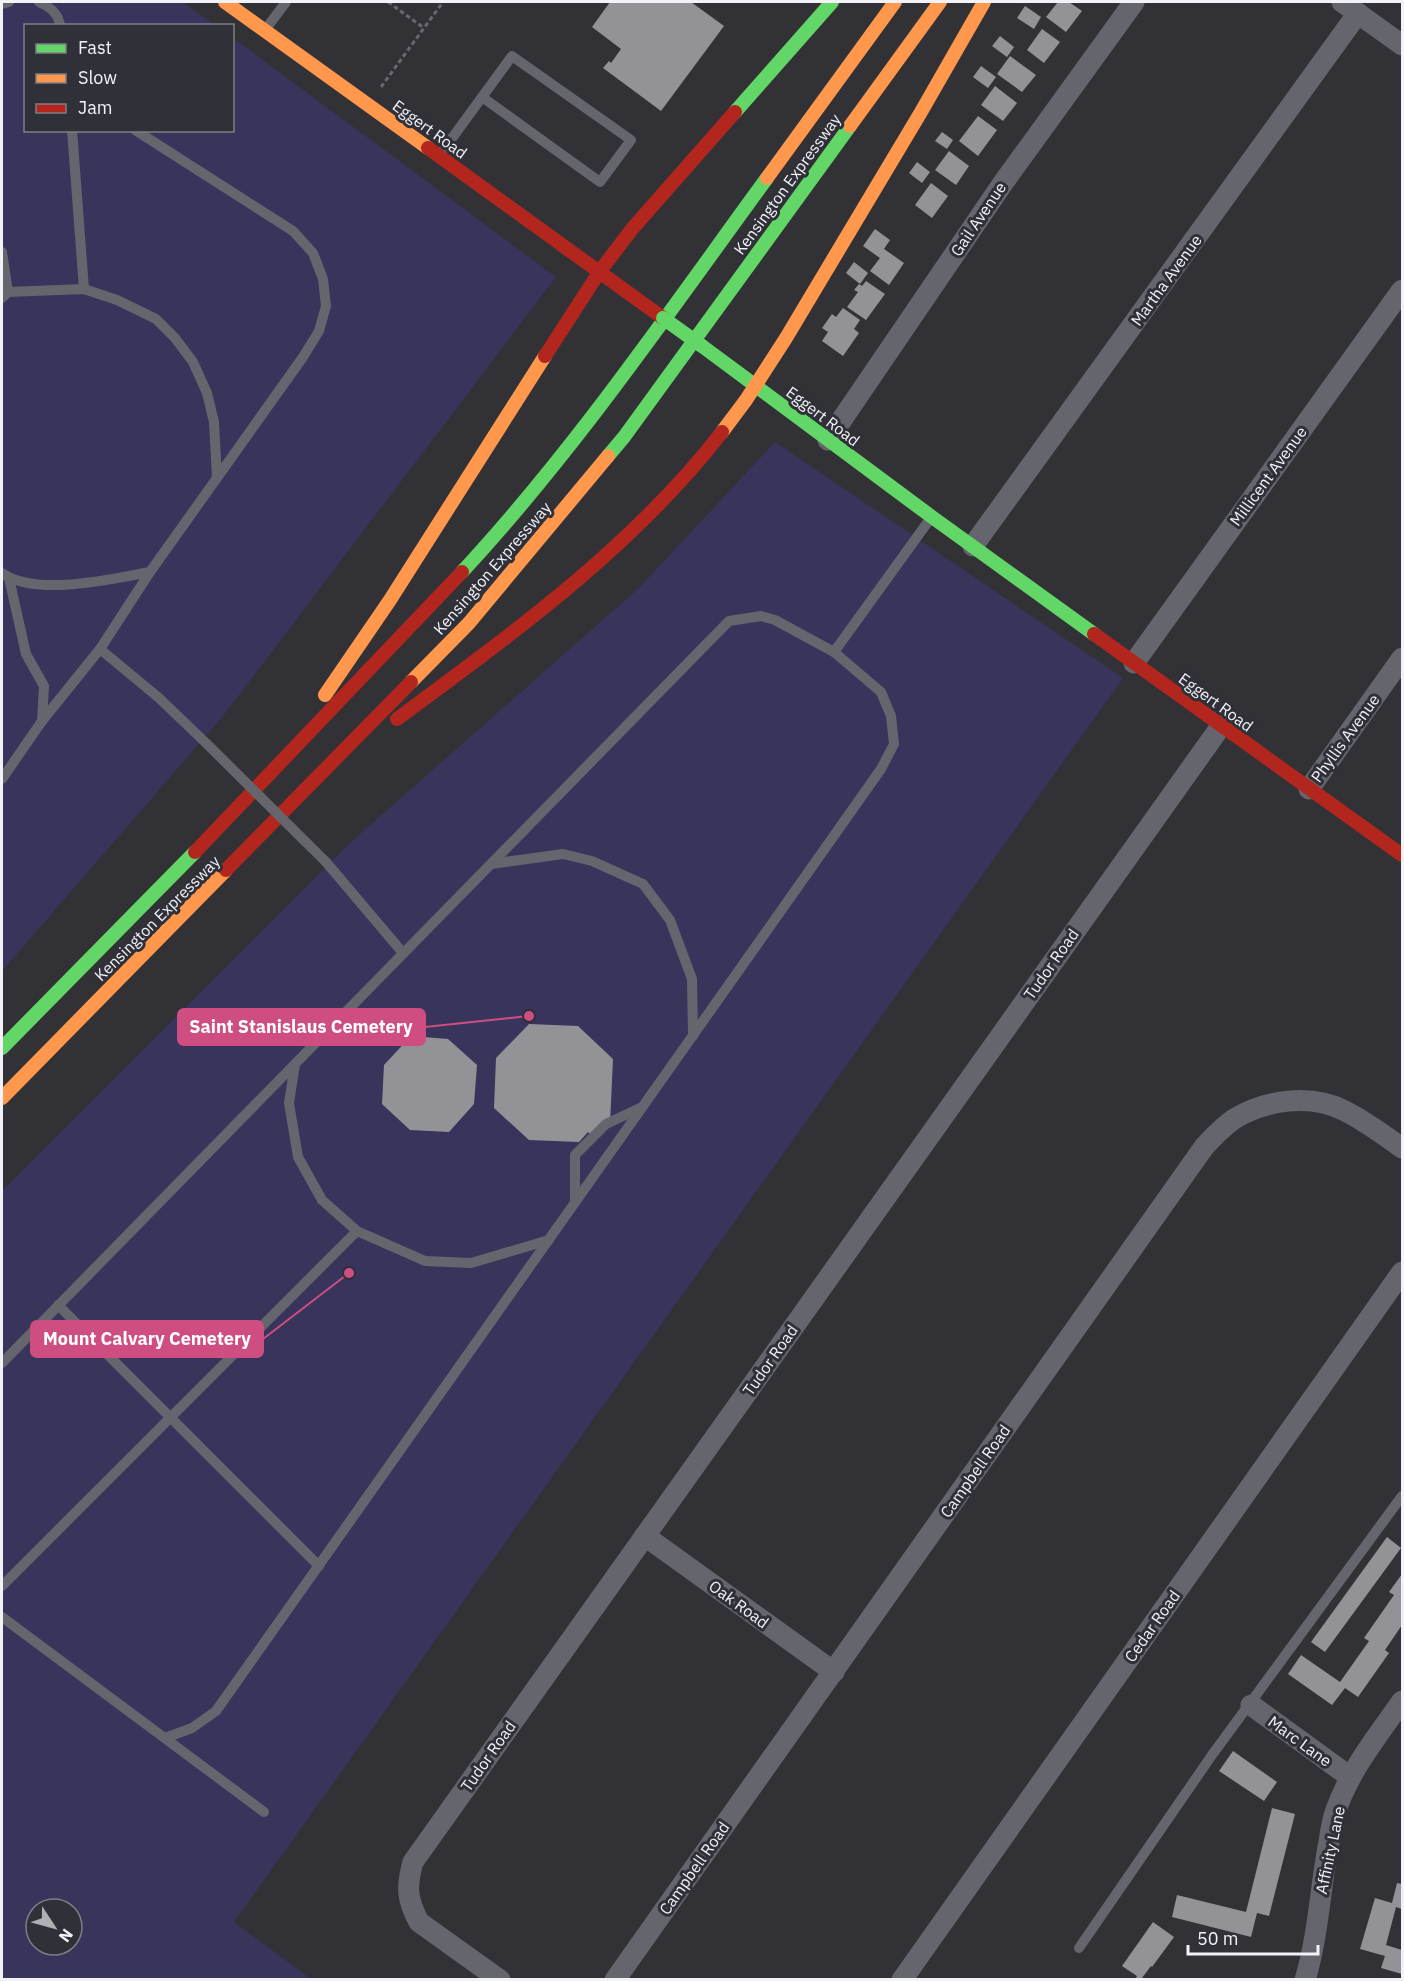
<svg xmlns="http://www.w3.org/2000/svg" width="1404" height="1981" font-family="'IBM Plex Sans',sans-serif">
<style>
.green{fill:#38345c;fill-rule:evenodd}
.building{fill:#939397}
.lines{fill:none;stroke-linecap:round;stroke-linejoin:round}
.path{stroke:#67676d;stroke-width:3;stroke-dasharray:4.5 3;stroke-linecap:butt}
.lane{stroke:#65656e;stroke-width:10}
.street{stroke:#65656e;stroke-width:21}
.fast{stroke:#63d668;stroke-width:14}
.slow{stroke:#ff974d;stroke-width:14}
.jam{stroke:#b3261e;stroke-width:14}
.lane-bridge{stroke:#65656e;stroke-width:10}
.fast-bridge{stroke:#63d668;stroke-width:14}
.labels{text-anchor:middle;stroke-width:6;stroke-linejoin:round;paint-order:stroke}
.street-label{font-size:16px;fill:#f2f2f8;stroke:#303038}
.leader{fill:none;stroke:#ce4e82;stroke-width:2}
.callout-dot{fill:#ce4e82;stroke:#303038;stroke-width:2}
.callout{fill:#ce4e82;stroke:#ce4e82;stroke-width:2}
.callout-label{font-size:18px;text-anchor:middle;font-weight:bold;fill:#fff}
</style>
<rect width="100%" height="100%" fill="#323236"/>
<!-- green -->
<g class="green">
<path d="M2 2H182L215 25 26 26V130H232L233 38 556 277 223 716 2 971Z"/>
<path d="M775 442 1123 678 234 1922 311 1979 2 1980V1191L351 842 639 588ZM36 1909H72V1945H36Z"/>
</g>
<!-- building -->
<g class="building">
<path d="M610 2H691L724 26 661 111 603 68 609 61 611 63 621 49 592 27Z"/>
<path d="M1058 2H1069L1082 11 1066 32 1046 17Z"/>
<path d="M1025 6 1041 17 1034 29 1017 18Z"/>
<path d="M1042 29 1060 42 1044 63 1027 50Z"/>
<path d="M1000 36 1014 47 1007 57 992 46Z"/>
<path d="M1010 56 1036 75 1022 92 997 74Z"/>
<path d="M981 66 996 77 988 88 973 77Z"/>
<path d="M995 86 1017 103 1003 121 981 105Z"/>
<path d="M978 116 997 130 978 156 959 141Z"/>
<path d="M942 132 953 140 947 149 935 141Z"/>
<path d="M949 151 969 166 956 185 935 170Z"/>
<path d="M917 162 930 172 922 183 909 173Z"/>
<path d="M931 183 948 196 932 218 915 205Z"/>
<path d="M875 229 890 240 884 249 904 263 889 285 870 271 880 258 863 246Z"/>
<path d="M854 262 868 273 860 284 846 273Z"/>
<path d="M866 281 885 294 866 320 847 307 858 292 854 290 859 284 862 286Z"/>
<path d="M843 308 860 320 854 329 859 333 843 356 822 341 828 332 822 328 832 314 836 317Z"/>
<path d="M529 1024 578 1026 613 1059 610 1124 595 1139 588 1132 579 1142 529 1140 494 1108 496 1058Z"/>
<path d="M411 1036 448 1039 477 1065 474 1104 449 1132 410 1130 382 1104 384 1065Z"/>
<path d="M1387 1537 1401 1548 1325 1652 1311 1642Z"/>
<path d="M1402 1574V1625L1385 1650 1389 1653 1358 1697 1345 1688 1332 1705 1288 1674 1301 1655 1340 1682 1369 1641 1364 1638 1394 1595 1389 1592Z"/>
<path d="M1233 1751 1277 1782 1264 1801 1219 1771Z"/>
<path d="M1272 1808 1295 1814 1269 1916 1257 1913 1251 1937 1172 1917 1177 1895 1246 1912Z"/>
<path d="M1397 1883 1402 1884V1909L1396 1907 1386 1945 1402 1950V1974L1381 1968 1385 1956 1360 1949 1375 1898 1392 1903Z"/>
<path d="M1153 1922 1174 1937 1152 1967 1151 1966 1142 1978 1144 1980H1135L1137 1976 1122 1966Z"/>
</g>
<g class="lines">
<!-- path -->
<g class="path">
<path d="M388 2 424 28"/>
<path d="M381 87 443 2"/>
</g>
<!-- lane -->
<g class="lane">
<path d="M39 2C49 6 59 14 60 26"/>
<path d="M2 4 9 2"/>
<path d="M265 30 286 2"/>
<path d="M72 130 84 289"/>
<path d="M439 156 512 56 631 140 600 182 482 97"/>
<path d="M2 252 8 292"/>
<path d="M2 298 8 292 84 289 117 300 156 319 175 338 193 362 207 393 214 422 217 478"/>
<path d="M2 573C36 597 111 579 150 572"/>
<path d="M9 578 26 654 44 686 42 721"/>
<path d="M100 649 159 698 207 744"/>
<path d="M834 652 930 519"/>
<path d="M2 779 42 721 100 649 150 572 303 357 319 331 326 306 323 279 313 253 293 231 135 130"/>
<path d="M326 862 403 953"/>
<path d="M491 864 563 854 592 861 643 884 670 920 692 979 693 1036"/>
<path d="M295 1064 289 1103 298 1157 322 1200 357 1231 425 1261 471 1263 549 1240"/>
<path d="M575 1202V1155L606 1124 640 1108"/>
<path d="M58 1305 319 1566"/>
<path d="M2 1363 729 621 761 616 775 620 834 652 881 692 891 716 894 744 881 769 216 1711 192 1728 165 1738"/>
<path d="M2 1586 357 1231"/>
<path d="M2 1617 264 1812"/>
<path d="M1079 1948 1212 1755 1402 1496"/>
</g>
<!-- street -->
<g class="street">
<path d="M1342 2 1402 45"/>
<path d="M828 440 1003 183 1134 2"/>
<path d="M973 546 1358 13"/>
<path d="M1134 663 1402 290"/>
<path d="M1309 789 1402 658"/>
<path d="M645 1536 834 1672"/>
<path d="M1251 1705 1350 1777"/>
<path d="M500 1980 419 1922C407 1900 406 1887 413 1862L1221 726"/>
<path d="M615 1980 1204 1147C1213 1137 1223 1127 1234 1119 1266 1100 1310 1093 1345 1111 1365 1121 1384 1135 1402 1148"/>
<path d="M902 1980 1402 1272"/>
<path d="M1305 1980C1318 1937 1320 1891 1328 1847 1330 1837 1331 1826 1334 1816 1348 1772 1376 1738 1402 1701"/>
</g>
<!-- fast -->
<g class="fast">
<path d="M735 112 832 2"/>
<path d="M702 346 932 517 1094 634"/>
<path d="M608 456 624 437 850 126"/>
<path d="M462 572C575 450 669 312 767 178"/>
<path d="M2 1048 195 852"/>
</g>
<!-- slow -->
<g class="slow">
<path d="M225 2 428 148"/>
<path d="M850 126 940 2"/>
<path d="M767 178 895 2"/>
<path d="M722 432 746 400 786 338 921 112 984 2"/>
<path d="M411 682 469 623 608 456"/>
<path d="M325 695 390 600 545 356"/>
<path d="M2 1098 226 870"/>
</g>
<!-- jam -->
<g class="jam">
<path d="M428 148 663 318"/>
<path d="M545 356 600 271 632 229 735 112"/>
<path d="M1094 634 1402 855"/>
<path d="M397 719C513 633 633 547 722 432"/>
<path d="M195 852 462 572"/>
<path d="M226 870 411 682"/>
</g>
<!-- lane-bridge -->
<path class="lane-bridge" d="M207 744 326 862"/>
<!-- fast-bridge -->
<path class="fast-bridge" d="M663 318 702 346"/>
</g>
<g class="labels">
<!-- street labels -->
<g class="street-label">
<text transform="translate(430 129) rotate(36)" y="6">Eggert Road</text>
<text transform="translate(787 184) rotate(-54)" y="6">Kensington Expressway</text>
<text transform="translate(978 219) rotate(-56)" y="6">Gail Avenue</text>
<text transform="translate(1166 280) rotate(-54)" y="6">Martha Avenue</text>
<text transform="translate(823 416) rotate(37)" y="6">Eggert Road</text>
<text transform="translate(1268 476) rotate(-54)" y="6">Millicent Avenue</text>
<text transform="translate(492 568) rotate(-49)" y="6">Kensington Expressway</text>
<text transform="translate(1216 702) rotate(36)" y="6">Eggert Road</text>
<text transform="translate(1345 738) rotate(-54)" y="6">Phyllis Avenue</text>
<text transform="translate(157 918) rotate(-45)" y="6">Kensington Expressway</text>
<text transform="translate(1051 964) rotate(-55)" y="6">Tudor Road</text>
<text transform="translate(770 1360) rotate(-55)" y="6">Tudor Road</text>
<text transform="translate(975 1471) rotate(-55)" y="6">Campbell Road</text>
<text transform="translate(739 1604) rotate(36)" y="6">Oak Road</text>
<text transform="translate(1152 1626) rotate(-55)" y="6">Cedar Road</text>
<text transform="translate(1300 1741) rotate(36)" y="6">Marc Lane</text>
<text transform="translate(488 1756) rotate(-55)" y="6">Tudor Road</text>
<text transform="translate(1330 1850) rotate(-78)" y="6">Affinity Lane</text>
<text transform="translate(694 1868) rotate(-55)" y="6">Campbell Road</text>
</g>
</g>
<!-- callouts -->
<path class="leader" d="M529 1016L425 1027M349 1273L263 1339"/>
<g class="callout-dot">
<circle cx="529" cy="1016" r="6"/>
<circle cx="349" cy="1273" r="6"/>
</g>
<g class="callout">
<rect x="178" y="1009" width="247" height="36" rx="6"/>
<rect x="31" y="1321" width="232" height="36" rx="6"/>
</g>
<g class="callout-label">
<text x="301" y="1033">Saint Stanislaus Cemetery</text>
<text x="147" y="1345">Mount Calvary Cemetery</text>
</g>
<!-- border -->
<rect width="1404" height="1981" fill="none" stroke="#f2f2f8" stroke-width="6"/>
<!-- legend -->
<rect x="24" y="24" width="210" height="108" fill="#303038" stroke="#7e7e85" stroke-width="1.5"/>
<rect x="36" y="44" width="30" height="9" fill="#63d668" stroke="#7e7e85" stroke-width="1.5"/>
<text x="78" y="54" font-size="18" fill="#f2f2f8">Fast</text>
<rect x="36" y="74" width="30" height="9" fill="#ff974d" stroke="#7e7e85" stroke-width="1.5"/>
<text x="78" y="84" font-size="18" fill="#f2f2f8">Slow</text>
<rect x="36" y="104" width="30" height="9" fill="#b3261e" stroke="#7e7e85" stroke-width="1.5"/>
<text x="78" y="114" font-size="18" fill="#f2f2f8">Jam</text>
<!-- north arrow -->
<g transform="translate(54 1927) rotate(126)"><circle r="28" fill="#303038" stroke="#7e7e85" stroke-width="1.5"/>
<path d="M0-4.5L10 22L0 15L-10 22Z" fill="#afafb4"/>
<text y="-9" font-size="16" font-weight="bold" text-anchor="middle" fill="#f2f2f8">N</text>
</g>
<!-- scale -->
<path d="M1188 1945v9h130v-9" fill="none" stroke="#f2f2f8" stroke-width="3"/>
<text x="1197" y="1945" font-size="18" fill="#f2f2f8" stroke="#303038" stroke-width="4.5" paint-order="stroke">50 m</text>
</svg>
